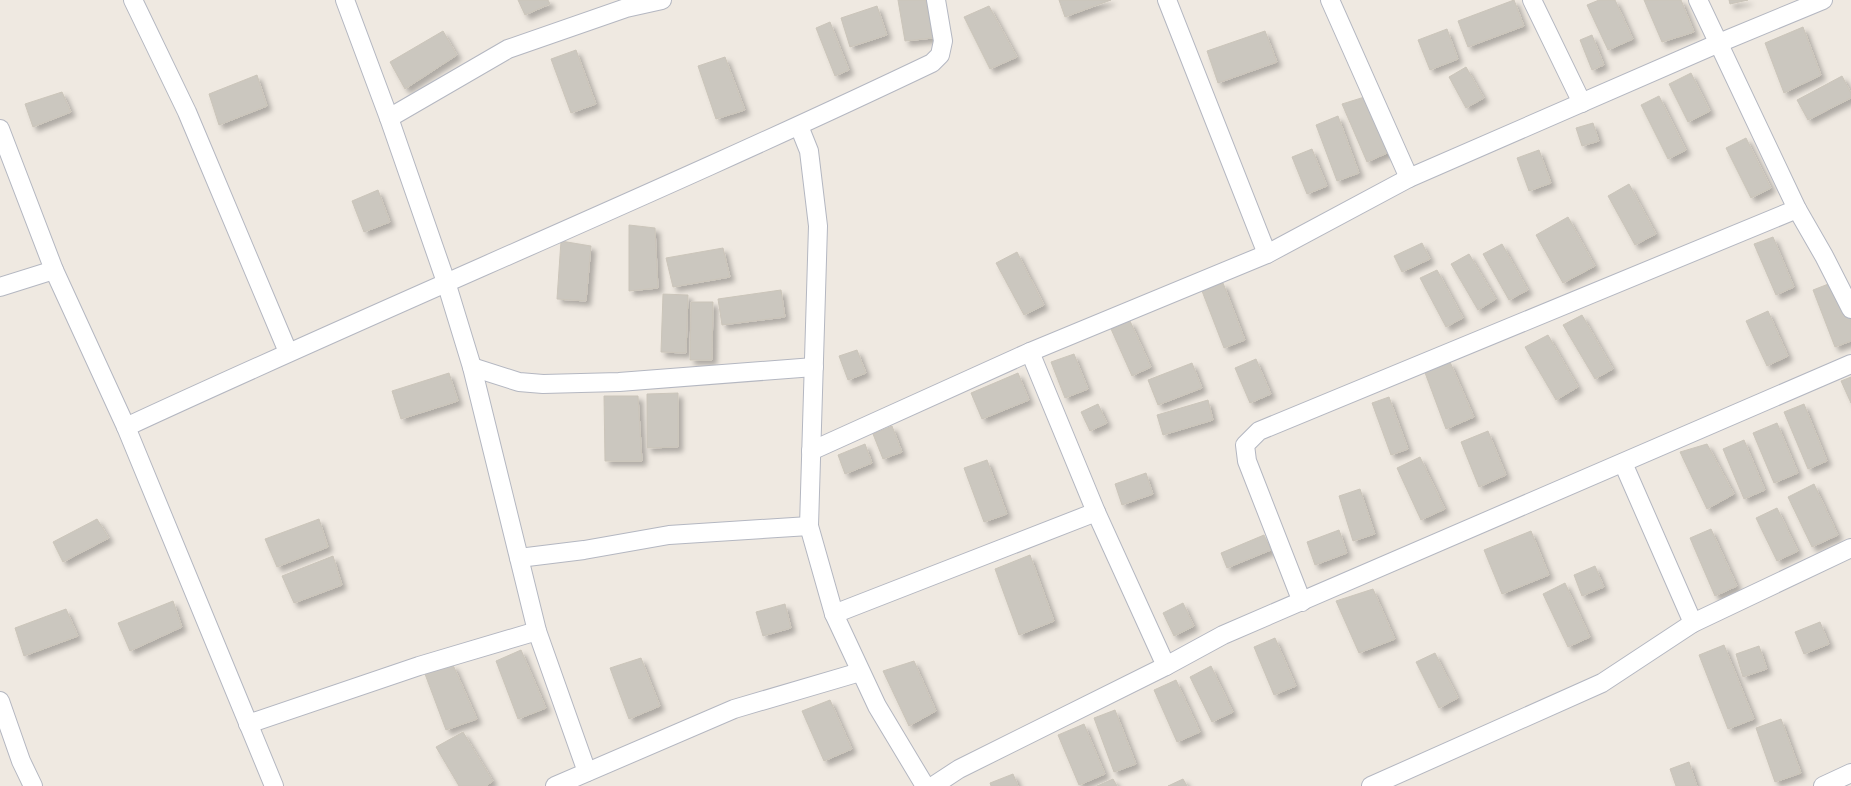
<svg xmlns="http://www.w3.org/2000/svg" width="1851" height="786" font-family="Roboto,sans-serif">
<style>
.building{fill:#cbc7bf;stroke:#cbc5ba;filter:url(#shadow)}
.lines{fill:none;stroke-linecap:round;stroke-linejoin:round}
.minor-casing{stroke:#b4b7c1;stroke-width:20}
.minor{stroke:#fff;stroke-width:18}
</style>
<defs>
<filter id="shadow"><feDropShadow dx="4.5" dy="4.5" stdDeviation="2.5" flood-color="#0004"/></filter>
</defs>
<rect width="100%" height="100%" fill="#efe9e1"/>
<!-- building -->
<g class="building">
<path d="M518 0H548L550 4 525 15Z"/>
<path d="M898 0H926L933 38 905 41Z"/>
<path d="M1059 0H1111L1065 17Z"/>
<path d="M1514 0 1524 26 1468 47 1458 21Z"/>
<path d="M1599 0H1615L1633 39 1608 50 1587 5Z"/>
<path d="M1644 0H1681L1694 32 1662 42Z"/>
<path d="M1729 0H1748L1730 4Z"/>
<path d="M877 6 887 35 850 47 841 18Z"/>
<path d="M989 6 1017 57 990 69 964 17Z"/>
<path d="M830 22 849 70 835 76 816 28Z"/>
<path d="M1803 27 1821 75 1784 93 1765 43Z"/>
<path d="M1447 29 1458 59 1430 70 1418 40Z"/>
<path d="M443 31 457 55 405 89 390 62Z"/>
<path d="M1265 31 1277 62 1218 83 1207 51Z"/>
<path d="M1592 35 1604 65 1592 70 1580 40Z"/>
<path d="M576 50 596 104 571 113 551 59Z"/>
<path d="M725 57 745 110 716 119 698 66Z"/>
<path d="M1466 67 1484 98 1466 108 1449 77Z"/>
<path d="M1691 73 1710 111 1688 122 1669 84Z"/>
<path d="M257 75 267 106 219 125 209 94Z"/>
<path d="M1842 76 1851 93V98L1808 120 1797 100Z"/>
<path d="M62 92 71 112 33 127 25 104Z"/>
<path d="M1371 95 1394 150 1367 162 1342 104Z"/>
<path d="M1659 96 1686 150 1668 159 1641 105Z"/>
<path d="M1338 116 1359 173 1337 181 1316 125Z"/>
<path d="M1593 123 1599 141 1582 146 1576 128Z"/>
<path d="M1746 138 1771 188 1751 198 1726 148Z"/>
<path d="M1312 149 1327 186 1307 194 1292 157Z"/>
<path d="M1539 150 1551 183 1529 191 1517 158Z"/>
<path d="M1629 184 1656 234 1635 245 1608 196Z"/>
<path d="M378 190 390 222 364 232 352 201Z"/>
<path d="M1568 217 1595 266 1563 283 1536 235Z"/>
<path d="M629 225 655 228 658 288 629 291Z"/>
<path d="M1773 237 1794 287 1776 295 1754 244Z"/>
<path d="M561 241 591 246 586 301 557 299Z"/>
<path d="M1422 243 1430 259 1402 272 1394 256Z"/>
<path d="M1502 244 1528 290 1509 300 1483 254Z"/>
<path d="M723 248 730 277 673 287 666 258Z"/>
<path d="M1017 252 1044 305 1024 315 996 263Z"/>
<path d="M1469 254 1496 299 1478 310 1451 264Z"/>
<path d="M1437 270 1463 318 1446 327 1420 278Z"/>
<path d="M1836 281 1851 317V341L1835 347 1813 290Z"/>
<path d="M1223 283 1245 340 1224 348 1202 291Z"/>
<path d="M781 290 785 317 722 325 718 299Z"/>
<path d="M663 294 688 295 686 353 661 352Z"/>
<path d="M691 302H713L712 360H690Z"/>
<path d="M1768 311 1788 356 1767 366 1746 321Z"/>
<path d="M1582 315 1613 369 1595 379 1563 325Z"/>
<path d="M1130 321 1151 367 1132 376 1111 329Z"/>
<path d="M1548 335 1578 387 1556 400 1525 347Z"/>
<path d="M857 350 866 373 848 380 839 356Z"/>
<path d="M1074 354 1088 389 1065 398 1051 362Z"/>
<path d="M1256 359 1271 394 1250 403 1235 368Z"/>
<path d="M1450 362 1474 417 1446 429 1424 370Z"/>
<path d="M1192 363 1202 388 1158 405 1148 380Z"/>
<path d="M449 373 458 401 401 419 392 391Z"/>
<path d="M1018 373 1029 400 982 419 971 393Z"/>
<path d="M1851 377V403L1841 381Z"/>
<path d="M678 393V447L647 448V394Z"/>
<path d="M604 396H638L642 461H605Z"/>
<path d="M1389 397 1408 449 1391 455 1372 403Z"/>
<path d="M1208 400 1213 420 1163 435 1157 415Z"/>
<path d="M1098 404 1107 423 1090 431 1081 412Z"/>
<path d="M1804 404 1827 461 1808 469 1784 412Z"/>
<path d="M1777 423 1798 473 1774 483 1753 433Z"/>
<path d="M892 426 902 452 883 459 873 434Z"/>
<path d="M1488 431 1506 475 1479 487 1461 442Z"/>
<path d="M1744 440 1765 490 1744 499 1723 449Z"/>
<path d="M865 444 872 463 845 474 838 455Z"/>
<path d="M1707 444 1734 494 1707 509 1680 452Z"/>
<path d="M1420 457 1445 509 1421 520 1397 468Z"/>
<path d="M987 460 1007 514 984 522 964 468Z"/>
<path d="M1146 473 1153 494 1122 505 1115 484Z"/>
<path d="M1814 484 1838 535 1812 547 1788 497Z"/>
<path d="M1360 489 1375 534 1353 541 1339 496Z"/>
<path d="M1777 508 1798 551 1777 561 1756 518Z"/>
<path d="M97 519 109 538 63 562 53 542Z"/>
<path d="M319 519 328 547 277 567 265 539Z"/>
<path d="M1711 529 1737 586 1715 596 1690 538Z"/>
<path d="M1339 530 1347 553 1315 565 1307 542Z"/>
<path d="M1531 531 1549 575 1502 594 1484 550Z"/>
<path d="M1264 535 1271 550 1227 568 1221 553Z"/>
<path d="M1030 555 1054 621 1019 635 995 569Z"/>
<path d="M333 556 342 585 294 603 282 576Z"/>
<path d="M1595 566 1604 587 1582 596 1574 575Z"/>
<path d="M1565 583 1590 637 1568 647 1543 594Z"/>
<path d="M1373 589 1395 639 1359 653 1336 601Z"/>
<path d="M173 601 182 627 130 651 118 623Z"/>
<path d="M1183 603 1194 626 1174 636 1163 613Z"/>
<path d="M785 604 791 628 763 636 756 612Z"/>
<path d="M66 609 78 636 24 656 15 628Z"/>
<path d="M1820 622 1829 644 1804 654 1795 632Z"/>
<path d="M1275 638 1296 686 1274 695 1254 647Z"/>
<path d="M1724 645 1754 719 1728 729 1699 655Z"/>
<path d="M1759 646 1767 669 1743 677 1736 654Z"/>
<path d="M521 650 546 708 518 719 496 661Z"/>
<path d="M1435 653 1458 698 1439 708 1416 662Z"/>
<path d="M641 658 660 706 629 719 610 668Z"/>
<path d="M914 661 936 711 909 726 883 671Z"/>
<path d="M453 665 477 719 446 730 425 674Z"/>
<path d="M1211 666 1233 712 1212 722 1190 677Z"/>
<path d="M1176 680 1200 732 1177 742 1154 690Z"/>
<path d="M830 700 852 749 824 761 802 711Z"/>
<path d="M1115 710 1136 764 1114 772 1094 718Z"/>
<path d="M1781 719 1801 773 1775 782 1756 728Z"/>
<path d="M1084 724 1105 774 1079 785 1058 735Z"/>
<path d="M463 732 493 781 486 786H459L436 747Z"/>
<path d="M1689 762 1697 786H1676L1670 769Z"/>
<path d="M1013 774 1018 786H991L990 783Z"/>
<path d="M1113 779 1117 786H1097Z"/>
<path d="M1183 779 1187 786H1168Z"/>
</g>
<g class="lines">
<!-- minor casing -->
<g class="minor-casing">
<g id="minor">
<path d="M133 0 187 112 288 352"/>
<path d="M345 0 389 118 446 282 472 367 537 631 587 772"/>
<path d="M1167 0 1267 254"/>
<path d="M1330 0 1409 178"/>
<path d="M1532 0 1582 103"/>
<path d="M1698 0 1797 209 1824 256 1851 309"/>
<path d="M389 118 508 49 626 8 662 0"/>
<path d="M799 126 809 151 818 226 809 526 834 614 877 706 925 786"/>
<path d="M0 129 54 270 126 427 274 786"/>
<path d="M0 287 54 270"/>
<path d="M1030 352 1096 512 1166 666"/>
<path d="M472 367 519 382 543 384 619 382 814 367"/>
<path d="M126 427C393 303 666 190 932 63L940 55 943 41 936 0"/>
<path d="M811 451 1030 352 1267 254 1409 178 1719 43 1823 0"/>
<path d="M1623 463 1693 623"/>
<path d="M519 558 584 550 669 535 809 526"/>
<path d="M1302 602 1247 461 1245 445 1259 431 1797 209"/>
<path d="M834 614 1096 512"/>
<path d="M0 701 21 761 33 786"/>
<path d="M248 724 419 666 537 631"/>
<path d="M555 786 734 709 860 672"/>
<path d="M933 786 959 769 1166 666 1223 635 1851 364"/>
<path d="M1371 786 1602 683 1693 623 1851 548"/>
<path d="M1823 786 1851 773"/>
</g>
</g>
<!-- minor -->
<use href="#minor" class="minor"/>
</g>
</svg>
